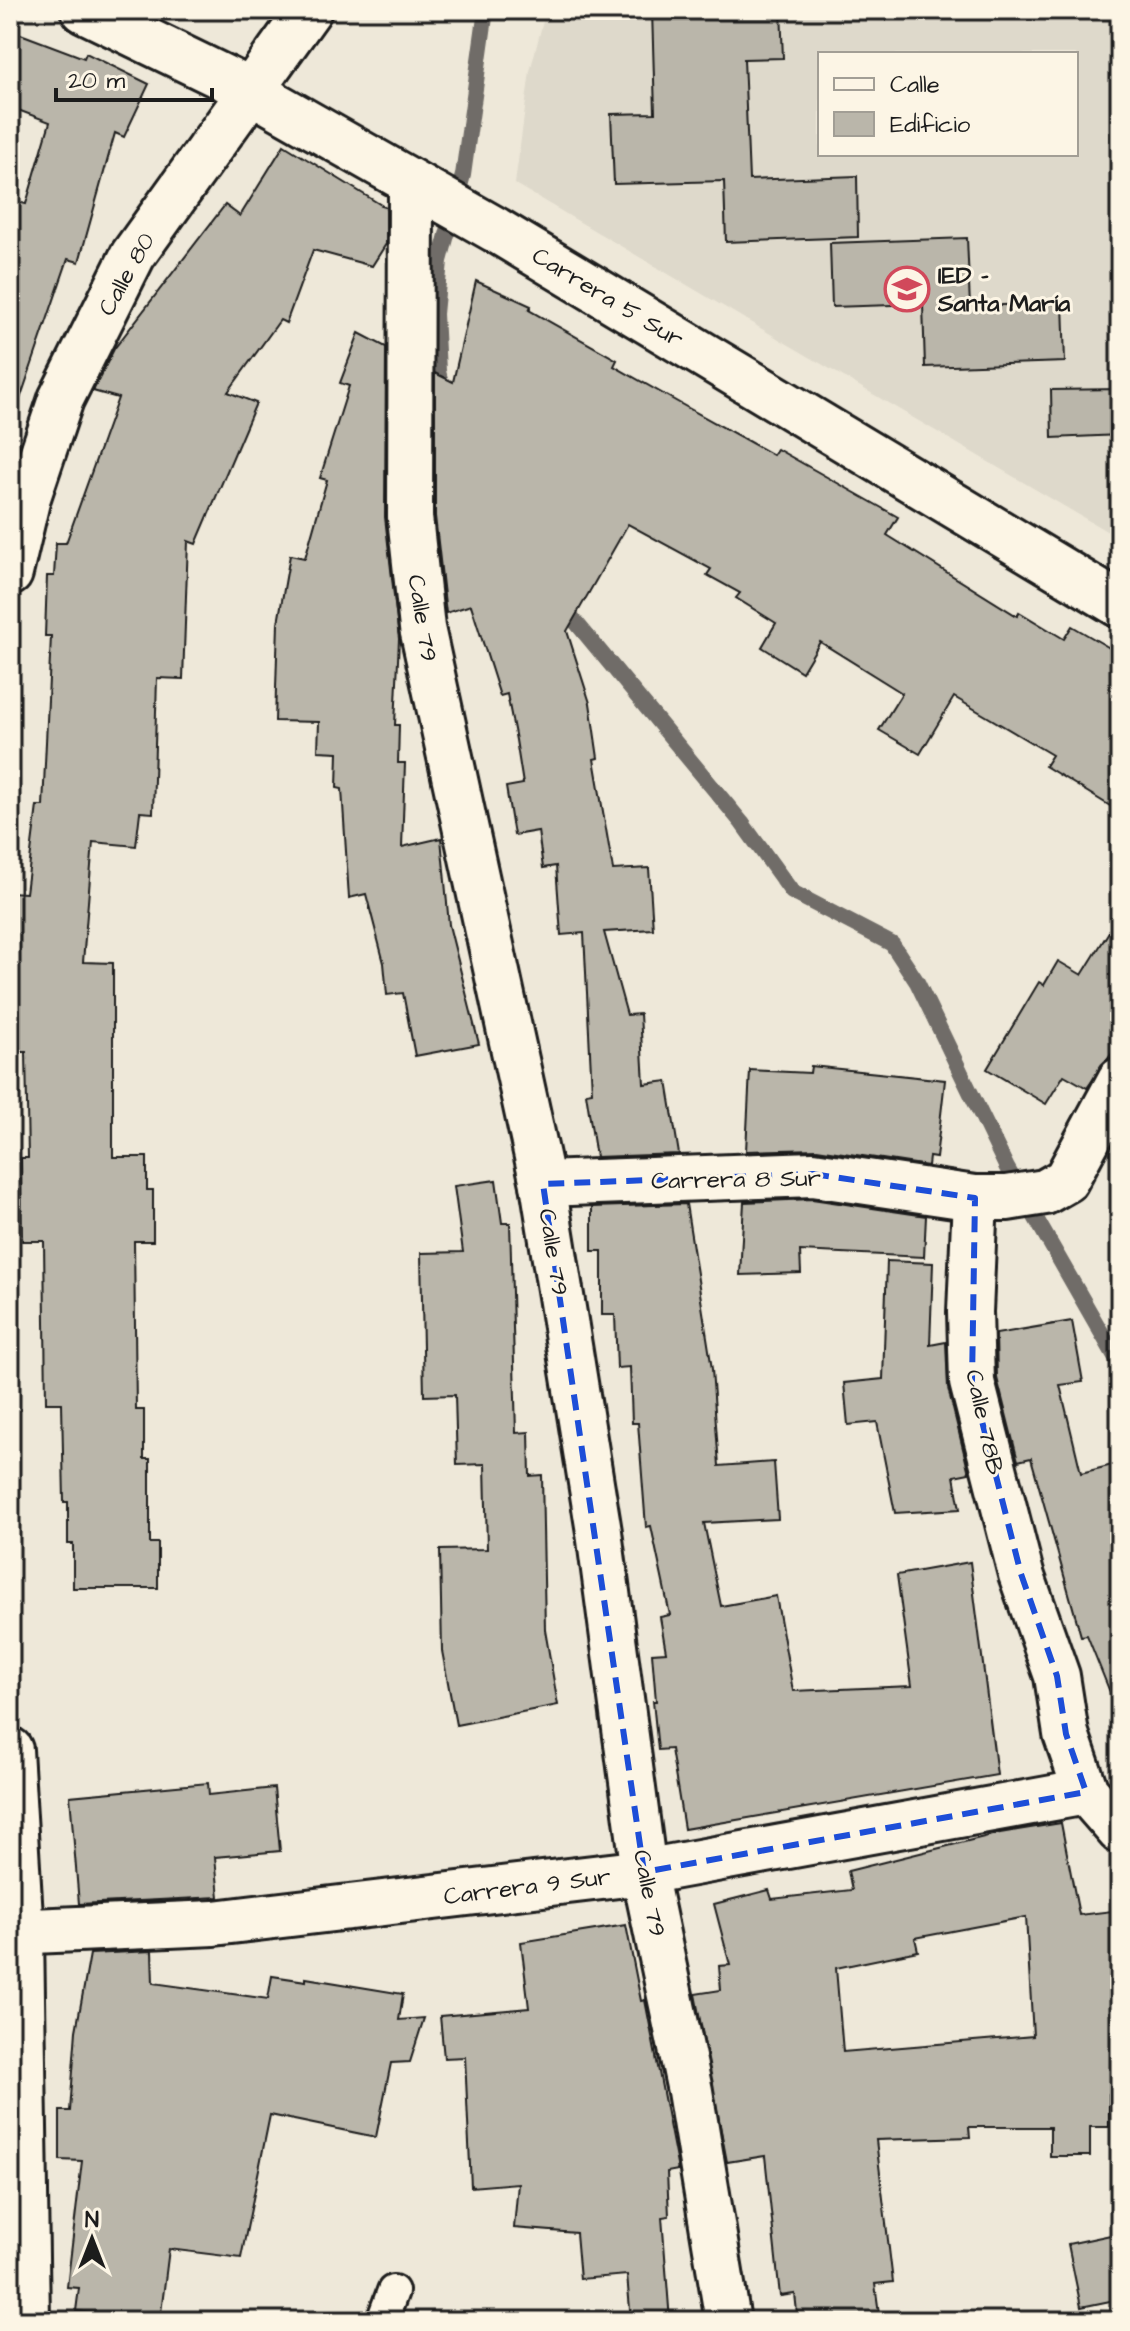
<svg xmlns="http://www.w3.org/2000/svg" width="1130" height="2331" font-family="'Architects Daughter',sans-serif">
<style>
.built{fill:#ded9cb;fill-rule:evenodd}
.lines{fill:none;stroke-linecap:round;stroke-linejoin:round}
.stream{stroke:#6f6c67;stroke-width:16}
.building{fill:#bab6aa;stroke:#1c1c1c;stroke-width:2;fill-rule:evenodd}
.lane-casing{stroke:#1c1c1c;stroke-width:36}
.street-casing{stroke:#1c1c1c;stroke-width:50}
.lane{stroke:#fcf5e5;stroke-width:30}
.street{stroke:#fcf5e5;stroke-width:44}
.marked{fill:none;stroke:#1d4ed8;stroke-width:6;stroke-dasharray:16 10;stroke-linejoin:round}
.labels{text-anchor:middle;stroke-width:6;stroke-linejoin:round;paint-order:stroke}
.street-label{font-size:24px;fill:#1c1c1c;stroke:#fcf5e5}
.poi-label{font-size:24px;font-weight:bold;fill:#1c1c1c;stroke:#fcf5e5;text-anchor:start}
</style>
<rect width="100%" height="100%" fill="#eee8d9"/>
<filter id="ink" filterUnits="userSpaceOnUse"><feTurbulence type="fractalNoise" baseFrequency=".0125" numOctaves="2"/><feDisplacementMap in="SourceGraphic" scale="16" xChannelSelector="R" yChannelSelector="G"/><feConvolveMatrix kernelMatrix="1 2 1 2 8 2 1 2 1" color-interpolation-filters="sRGB"/></filter>
<g filter="url(#ink)">
<!-- built -->
<path class="built" d="M546 10H1120V539L515 184 530 71ZM820 54H1076V154H820Z"/>
<g class="lines">
<!-- stream -->
<g class="stream">
<path d="M444 396 438 371 435 314 440 261 463 175 486 10"/>
<path d="M560 603 742 823 792 892 892 944 917 982 1007 1168 1120 1365"/>
</g>
</g>
<!-- building -->
<g class="building">
<path d="M652 10H781L783 58 744 59 749 180 857 176 858 237 726 242 724 181 614 184 611 114 655 113Z"/>
<path d="M10 30 84 58 86 53 149 84 124 137 115 133 79 262 68 259 17 408 10 407V200L26 204 50 122 10 107Z"/>
<path d="M284 145 386 208V244L372 266 313 250 286 323 280 320 228 392 256 403 196 544 188 541 183 679 157 678 153 813 140 812 136 846 93 842 83 962 113 963V1157H147V1190H153V1241H134L136 1410H144V1459H150V1543H158V1588H73V1544H68V1502H64L62 1403H46L44 1241H22L21 1158H28L26 1052H10V892L26 893 37 806H43L51 636H45L47 576H54L56 543H66L118 398 93 391 114 349 225 205 240 216Z"/>
<path d="M967 238 970 306 1063 303 1065 362 925 367 923 304 832 307 830 243Z"/>
<path d="M476 281 531 306 529 310 617 360 614 366 681 404 773 455 777 449 898 517 887 535 1017 616 1019 612 1064 639 1072 626 1120 654V812L1045 766 1052 755 954 697 920 754 879 730 902 693 820 642 802 672 762 647 776 623 736 598 740 593 707 575 711 569 628 524 567 631 590 703 598 758 594 759 613 870 649 868 653 929 604 932 627 1015 640 1014 644 1084 667 1081 679 1154 596 1157 586 1093 592 1092 584 933 561 935 556 866 543 868 538 831 514 835 506 787 523 784 516 740 507 694 500 696 471 605 446 613 435 516V373L453 382Z"/>
<path d="M359 333 386 347 385 517 399 639 395 725H399L398 763H405L402 847 441 838 449 925 479 1044 415 1056 403 993 387 995 384 963 366 894 349 898 342 789 337 788 338 752 318 751 319 722 275 721 278 623 290 555 305 558 327 480 320 478 349 386 340 383Z"/>
<path d="M1120 389V435L1052 438 1051 390Z"/>
<path d="M1120 914V1042L1087 1088 1064 1075 1046 1104 987 1069 1039 982 1044 985 1058 961 1082 975Z"/>
<path d="M811 1066 945 1080 936 1158 929 1157 928 1166 817 1149 746 1151 750 1070 810 1073Z"/>
<path d="M496 1180 502 1223H510L516 1433 529 1432 530 1476 542 1475 545 1630 558 1705 456 1725 442 1651 440 1550 487 1549 485 1464 457 1465 455 1395 424 1396 421 1253 463 1252 454 1186Z"/>
<path d="M812 1199 926 1216 924 1257 800 1251 801 1273 740 1275 744 1202Z"/>
<path d="M686 1204 712 1369 719 1466 774 1462 778 1519 704 1523 721 1606 776 1596 793 1691 912 1686 897 1575 970 1562 997 1775 684 1829 671 1749 658 1750 653 1701H656L652 1653 666 1652 660 1617 670 1615 651 1526 646 1527 638 1423H632L630 1367 617 1368 615 1315H602V1251H592V1207Z"/>
<path d="M887 1261 933 1263 930 1345 946 1342 948 1388 969 1473 954 1476 960 1509 895 1513 877 1422 848 1425 844 1383 883 1379Z"/>
<path d="M1072 1321 1083 1382 1060 1385 1081 1473 1120 1463 1118 1712 1087 1635 1081 1636 1031 1458 1018 1461 997 1378 996 1334Z"/>
<path d="M208 1783 209 1795 274 1788 280 1851 215 1857 219 1897 79 1904 70 1796Z"/>
<path d="M1061 1823 1079 1915 1112 1911 1120 1961V2094H1109V2127H1090V2156H1050V2127H969L970 2137 876 2140 893 2282 875 2284 880 2321H798L795 2294 780 2296 765 2156 727 2162 695 1994 721 1990 719 1966 730 1965 714 1904 769 1890 772 1899 852 1890 848 1871 1000 1833ZM1026 1917 1033 2036 843 2052 836 1968 918 1951 915 1938Z"/>
<path d="M626 1925 641 2001 645 2000 678 2170 667 2172 669 2216 662 2217 670 2321H631L627 2275 580 2279 576 2233 514 2228 518 2183 471 2187 465 2057 444 2058 440 2016 529 2008 521 1942Z"/>
<path d="M152 1951 153 1983 268 1999 272 1976 306 1981V1978L403 1994 399 2020 424 2018 410 2062 391 2063 376 2137 270 2115 241 2258 169 2249 160 2321 76 2311 79 2288 67 2287 82 2161 60 2160V2111H70L76 2031 90 1954Z"/>
<path d="M1120 2233V2299L1081 2307 1068 2244Z"/>
</g>
<g class="lines">
<!-- lane casing -->
<g class="lane-casing">
<path id="lane" d="M382 2321 393 2291"/>
</g>
<!-- street casing -->
<g class="street-casing">
<g id="street">
<path d="M84 10 249 90 496 230 1120 605"/>
<path d="M411 183 410 517 422 628 543 1184 599 1532 644 1872 690 2091 728 2321"/>
<path d="M10 573 28 497 61 399 133 255 309 10"/>
<path d="M543 1184 813 1174 975 1198H1007L1045 1192 1066 1180 1120 1080"/>
<path d="M975 1198 970 1312 972 1382 1021 1574 1057 1676 1066 1734 1086 1792 1120 1831"/>
<path d="M10 1750 21 1933 27 2321"/>
<path d="M10 1932 214 1923 644 1872 1086 1792"/>
</g>
</g>
<!-- lane -->
<use href="#lane" class="lane"/>
<!-- street -->
<use href="#street" class="street"/>
</g>
</g>
<!-- marked area -->
<path class="marked" d="M813 1174 975 1198 972 1382 1021 1574 1057 1676 1066 1734 1086 1792 644 1872 543 1184Z"/>
<!-- icons -->
<defs>
<g id="school-ring" transform="scale(2.3)"><circle r="9.5" fill="#fcf5e5" stroke="#d1495b" stroke-width="1.5"/><path d="M0-5L7-2L0 1L-7-2ZM-4 1L0 2.5L4 1V4Q0 6-4 4Z" fill="#d1495b"/></g>
</defs>
<g fill-rule="evenodd">
<use href="#school-ring" x="907" y="289"/>
</g>
<g class="labels">
<!-- street labels -->
<g class="street-label">
<text transform="translate(126 274) rotate(-61)" y="8">Calle 80</text>
<text transform="translate(608 297) rotate(31)" y="8">Carrera 5 Sur</text>
<text transform="translate(423 618) rotate(81)" y="8">Calle 79</text>
<text transform="translate(736 1179) rotate(-1)" y="8">Carrera 8 Sur</text>
<text transform="translate(554 1252) rotate(81)" y="8">Calle 79</text>
<text transform="translate(985 1422) rotate(78)" y="8">Calle 78B</text>
<text transform="translate(527 1886) rotate(-7)" y="8">Carrera 9 Sur</text>
<text transform="translate(650 1893) rotate(79)" y="8">Calle 79</text>
</g>
<!-- poi labels -->
<g class="poi-label">
<text x="938" y="283">IED -<tspan x="938" dy="28">Santa María</tspan></text>
</g>
</g>
<!-- margin -->
<rect width="1130" height="2331" fill="none" stroke="#fcf5e5" stroke-width="40"/>
<rect x="20" y="20" width="1090" height="2291" fill="none" stroke="#1c1c1c" stroke-width="3" filter="url(#ink)"/>
<!-- legend -->
<rect x="818" y="52" width="260" height="104" fill="#fcf5e5" stroke="#a29e95" stroke-width="2"/>
<rect x="834" y="78" width="40" height="12" fill="#fcf5e5" stroke="#a29e95" stroke-width="2"/>
<text x="890" y="92" font-size="24" fill="#1c1c1c">Calle</text>
<rect x="834" y="112" width="40" height="24" fill="#bab6aa" stroke="#a29e95" stroke-width="2"/>
<text x="890" y="132" font-size="24" fill="#1c1c1c">Edificio</text>
<!-- north arrow -->
<g transform="translate(92 2239)" stroke="#fcf5e5" stroke-width="6" paint-order="stroke">
<path d="M0-6L14 30L0 20L-14 30Z" fill="#1c1c1c"/>
<text y="-12" font-size="22" font-weight="bold" text-anchor="middle" fill="#1c1c1c">N</text>
</g>
<!-- scale -->
<path d="M56 88v12h156v-12" fill="none" stroke="#1c1c1c" stroke-width="4"/>
<text x="68" y="88" font-size="24" fill="#1c1c1c" stroke="#fcf5e5" stroke-width="6" paint-order="stroke">20 m</text>
</svg>
